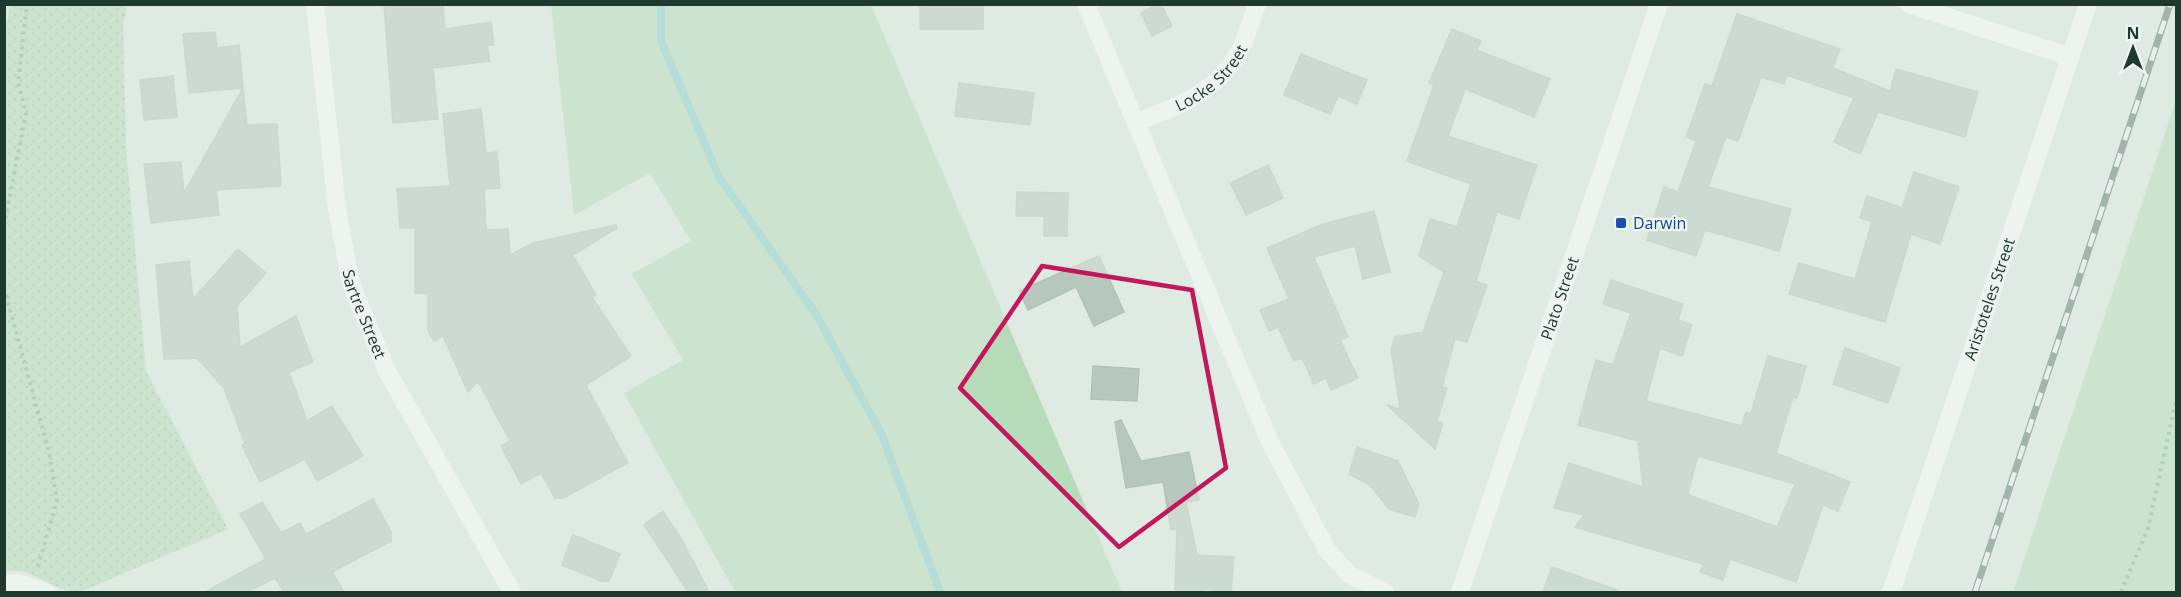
<svg xmlns="http://www.w3.org/2000/svg" width="2181" height="597" font-family="'Open Sans',sans-serif">
<style>
.green{fill:#b7dbb9}
.park{fill:url(#park-dots)}
.lines{fill:none;stroke-linecap:round;stroke-linejoin:round}
.stream{stroke:#86cfca;stroke-width:8}
.building{fill:#b7c7bd;stroke:#b1c3b8;stroke-width:1.5;fill-rule:evenodd}
.path{stroke:#7fad94;stroke-width:4;stroke-dasharray:3 4.5;stroke-linecap:butt}
.minor{stroke:#fff;stroke-width:18}
.rail-casing{stroke:#5a7568;stroke-width:7}
.rail{stroke:#eff7f1;stroke-width:4.5;stroke-dasharray:14;stroke-linecap:butt}
.marked{fill:none;stroke:#c2185b;stroke-width:4.5;stroke-linejoin:round}
.transit-dot{fill:#1a4fb4;stroke:#eff7f1;stroke-width:2}
.labels{text-anchor:middle;stroke-width:4.5;stroke-linejoin:round;paint-order:stroke}
.street-label{font-size:16px;fill:#20392d;stroke:#eff7f1}
.transit-label{font-size:16px;fill:#164399;stroke:#eff7f1;text-anchor:start}
</style>
<defs>
<pattern id="park-dots" width="8" height="8" patternUnits="userSpaceOnUse" patternTransform="scale(1.5)"><rect width="8" height="8" fill="#b7dbb9"/><path d="M2 2h.1M6 6h.1" fill="none" stroke="#9dbd9f" stroke-width="1.8" stroke-linecap="round"/></pattern>
</defs>
<rect width="100%" height="100%" fill="#dfeae2"/>
<!-- green -->
<g class="green">
<path d="M551 5H871L1122 592H735L624 393 683 360 632 274 691 241 650 173 574 215Z"/>
<path d="M2176 100V592H2013Z"/>
</g>
<!-- park -->
<path class="park" d="M10 5H127L123 27 126 147 146 371 228 529 80 592C51 593 37 567 5 571L4 39Z"/>
<g class="lines">
<!-- stream -->
<path class="stream" d="M661 4V41L719 177 816 314 882 435 940 592"/>
</g>
<!-- building -->
<g class="building">
<path d="M384 4H443L445 29 491 22 494 45H487L490 61 433 68 438 119 393 123Z"/>
<rect x="920" y="4" width="63" height="25"/>
<path d="M1158 4H1161L1172 26 1152 36 1141 13Z"/>
<path d="M1737 14 1840 49 1833 68 1890 91 1896 69 1978 92 1965 137 1878 112 1860 154 1834 142 1854 98 1787 75 1784 84 1761 77 1738 141 1726 137 1708 187 1791 209 1779 251 1705 230 1696 256 1647 240 1664 187 1678 192 1696 141 1686 137 1705 84 1712 86Z"/>
<path d="M1452 29 1481 41 1477 50 1550 79 1534 117 1465 89 1448 136 1537 165 1519 219 1497 212 1476 281 1487 285 1467 342 1455 339 1442 387 1447 388 1437 421 1443 423 1435 449 1387 405 1400 409 1391 349 1395 337 1423 332 1444 272 1419 256 1430 219 1457 227 1471 184 1407 161 1434 85 1429 83Z"/>
<path d="M215 32 217 48 239 45 243 88 189 93 183 34Z"/>
<path d="M1301 54 1367 80 1357 104 1338 96 1330 114 1284 95Z"/>
<path d="M173 76 177 117 144 120 140 80Z"/>
<path d="M959 83 1034 93 1030 125 955 116Z"/>
<path d="M243 88 247 125 277 124 281 186 216 190 219 215 151 223 144 164 181 162 184 193Z"/>
<path d="M481 109 486 153 497 152 500 188 484 189 486 230 508 229 510 255 533 243 616 225 617 228 573 255 596 295 592 297 631 356 586 385 628 463 563 498H555L541 473 521 484 501 446 510 441 478 381 468 392 443 336 434 341 428 330V293H415V228H400L397 189 450 186 443 114Z"/>
<path d="M1268 165 1283 198 1246 215 1230 183Z"/>
<path d="M1914 172 1959 187 1940 244 1911 234 1885 322 1789 294 1799 263 1855 279 1872 222 1860 218 1867 196 1902 208Z"/>
<path d="M1017 192 1068 193 1067 236H1044V216H1016Z"/>
<path d="M1374 211 1390 272 1363 279 1355 246 1314 257 1348 337 1340 340 1358 378 1331 390 1326 378 1314 384 1302 358 1294 361 1278 327 1269 331 1260 310 1289 299 1267 248 1323 224Z"/>
<path d="M238 249 266 273 237 306 240 347 296 316 313 362 289 372 307 421 332 406 363 456 317 481 305 459 260 482 242 445 245 444 224 388 197 358 164 359 156 265 189 261 193 299Z"/>
<path d="M1099 256 1124 312 1094 326 1076 287 1028 310 1019 291Z"/>
<path d="M1611 280 1683 304 1678 320 1692 325 1682 356 1660 348 1646 401 1742 426 1746 412 1751 413 1768 356 1806 366 1797 398 1793 397 1776 453 1850 482 1838 511 1823 505 1796 582 1730 559 1723 580 1700 572 1703 564 1575 527 1584 515 1554 508 1569 463 1643 487 1638 441 1578 425 1596 360 1613 365 1631 313 1603 304ZM1698 456 1795 484 1777 527 1691 496 1688 493Z"/>
<path d="M1845 348 1900 368 1888 403 1833 384Z"/>
<path d="M1093 366 1139 369 1137 401 1091 399Z"/>
<path d="M1121 420 1141 461 1189 452 1199 500 1186 502 1197 555 1234 557 1231 592 1203 589V592H1175L1177 529 1171 530 1163 482 1126 488 1115 422Z"/>
<path d="M1357 447 1398 461 1419 504 1415 517 1389 509 1370 485 1349 474Z"/>
<path d="M373 499 391 532V541L332 572 344 592H284L275 578 247 592H205L266 559 240 514 262 502 281 533 300 523 306 534Z"/>
<path d="M663 511 682 540 709 592H688L644 525Z"/>
<path d="M573 535 620 554 609 581H601L562 565Z"/>
<path d="M1552 567 1617 590V592H1543Z"/>
</g>
<g class="lines">
<!-- path -->
<g class="path">
<path d="M4 226 26 113 18 83 27 4"/>
<path d="M4 288 49 452 57 501 38 566"/>
<path d="M2121 592 2148 528 2176 401"/>
</g>
<!-- minor -->
<g class="minor">
<path id="s1" d="M315 4 337 209 351 284 387 371 512 592"/>
<path d="M1086 4 1270 442 1327 550 1349 574 1385 592"/>
<path d="M1908 4 2071 57"/>
<path id="s2" d="M1137 122C1175 108 1214 93 1236 57 1246 42 1251 21 1257 4"/>
<path d="M4 584 18 583 46 592"/>
<path id="s3" d="M1460 592 1659 4"/>
<path id="s4" d="M1891 592 2088 4"/>
</g>
<!-- rail casing -->
<g class="rail-casing">
<path id="rail" d="M1975 592 2170 4"/>
</g>
<!-- rail -->
<use href="#rail" class="rail"/>
</g>
<!-- marked area -->
<path d="M0 0H2181V597H0ZM1042 266 1192 290 1226 468 1119 547 960 388Z" fill="#dfeae2" fill-opacity=".55" fill-rule="evenodd"/>
<path class="marked" d="M1042 266 1192 290 1226 468 1119 547 960 388Z"/>
<!-- markers -->
<rect class="transit-dot" x="1615" y="217" width="12" height="12" rx="3"/>
<g class="labels">
<!-- street labels -->
<g class="street-label">
<text dy="6" stroke="none"><textPath href="#s2" startOffset="88">Locke Street</textPath></text>
<text dy="6" stroke="none"><textPath href="#s3" startOffset="310">Plato Street</textPath></text>
<text dy="6" stroke="none"><textPath href="#s4" startOffset="309">Aristoteles Street</textPath></text>
<text dy="6" stroke="none"><textPath href="#s1" startOffset="315">Sartre Street</textPath></text>
</g>
<!-- transit labels -->
<g class="transit-label">
<text x="1633" y="229">Darwin</text>
</g>
</g>
<!-- border -->
<rect width="2181" height="597" fill="none" stroke="#20392d" stroke-width="12"/>
<!-- north arrow -->
<g transform="translate(2133 48)" stroke="#eff7f1" stroke-width="4.5" paint-order="stroke">
<path d="M0-4.5L10 22L0 15L-10 22Z" fill="#20392d"/>
<text y="-9" font-size="16" font-weight="bold" text-anchor="middle" fill="#20392d">N</text>
</g>
</svg>
